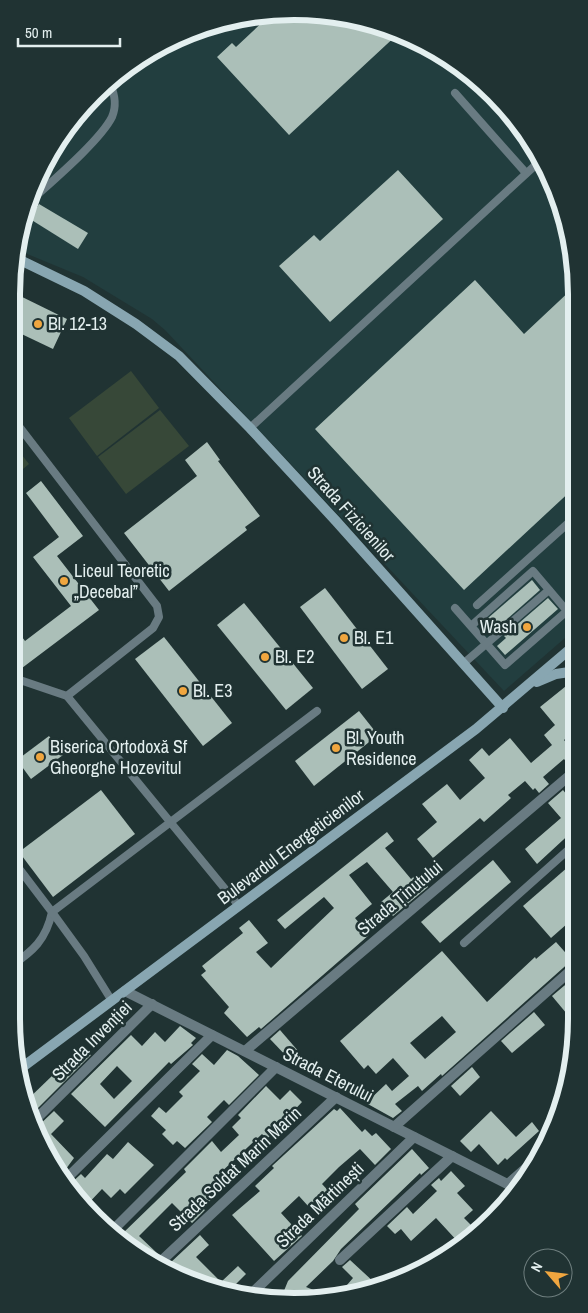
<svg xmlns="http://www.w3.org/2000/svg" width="588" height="1313" font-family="'Archivo Narrow',sans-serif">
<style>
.built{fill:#223e3f}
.green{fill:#374838}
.building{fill:#abbfb8;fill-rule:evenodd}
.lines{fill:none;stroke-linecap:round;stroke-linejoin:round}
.lane{stroke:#697b82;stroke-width:8}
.street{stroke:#697b82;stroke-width:10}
.secondary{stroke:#88a6b1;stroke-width:10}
.poi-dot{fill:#f0a63f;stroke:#203333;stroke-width:2}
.labels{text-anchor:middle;stroke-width:5;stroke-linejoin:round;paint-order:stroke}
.poi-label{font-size:18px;fill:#e3efef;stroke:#203333;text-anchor:start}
.street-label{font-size:18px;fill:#e3efef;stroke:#203333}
.rim{fill:none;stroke:#e3efef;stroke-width:6}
</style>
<rect width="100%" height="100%" fill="#203333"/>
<!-- built -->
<path class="built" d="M294 11 402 33 466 70 518 122 555 186 574 257 576 634 573 631 504 691 165 330 152 319 83 277 20 251 33 186 94 94 186 33Z"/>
<!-- green -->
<g class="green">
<path d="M131 371 159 408 97 456 69 418Z"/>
<path d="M160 410 189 446 126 494 98 457Z"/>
<path d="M11 441 29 464 11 479Z"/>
</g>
<!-- building -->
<g class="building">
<path d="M294 11 400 32 289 135 217 57 232 43 236 47 269 16Z"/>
<path d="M398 170 443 219 330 322 279 266 314 235 320 241Z"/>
<path d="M39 204 88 233 78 249 30 219Z"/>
<path d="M475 280 524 334 574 287 575 487 464 590 315 429Z"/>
<path d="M12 292 67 319 53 349 11 329Z"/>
<path d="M207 442 220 460 218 461 260 516 245 527 247 530 169 591 124 533 197 476 185 460Z"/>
<path d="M41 481 83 536 57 556 99 610 22 668 11 653V622L25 641 71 606 33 557 59 537 26 493Z"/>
<path d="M532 580 540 590 497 628 488 618Z"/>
<path d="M325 588 388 669 362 689 300 607Z"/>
<path d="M548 598 558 609 505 655 497 646 506 638 504 636Z"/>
<path d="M244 603 313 688 286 710 217 625Z"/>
<path d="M164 637 232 723 203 746 135 659Z"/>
<path d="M576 678V730L564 740 576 755V760L569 765 564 759 543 777 549 784 539 793 535 788 533 790 525 781 508 795 511 798 484 822 480 818 433 858 417 839 437 822 422 804 447 784 460 800 485 778 469 760 482 748 489 756 510 738 531 763 552 745 544 735 555 725 540 707Z"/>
<path d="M359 711 378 735 314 786 295 761Z"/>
<path d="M49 736 63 755 31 779 17 760Z"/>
<path d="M101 790 135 834 53 897 19 852Z"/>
<path d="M563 790 576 806V828L537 864 525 849 561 818 548 803Z"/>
<path d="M387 832 394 841 385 848 411 879 417 874 428 887 393 916 381 902 393 892 367 862 349 875 372 904 355 918 369 935 261 1029 259 1027 247 1037 224 1013 229 1007 201 975 206 971 202 966 243 933 239 928 249 920 268 943 256 952 271 968 334 908 324 897 285 929 277 920Z"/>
<path d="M493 860 511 882 440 943 421 922Z"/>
<path d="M576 860V916L551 938 523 906Z"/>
<path d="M556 942 572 960 442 1076 441 1074 422 1091 418 1086 395 1104 402 1111 393 1118 366 1103 386 1084 392 1091 409 1076 393 1058 376 1074 368 1065 364 1069 340 1041 442 951 487 1002 535 957 536 959ZM442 1016 456 1032 425 1059 410 1043Z"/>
<path d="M577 975V1005L567 1014 552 996Z"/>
<path d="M534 1012 545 1025 512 1053 501 1041Z"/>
<path d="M180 1026 196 1038 191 1043 193 1045 171 1064 169 1062 105 1127 71 1094 131 1035 142 1046 155 1032 165 1042ZM117 1066 132 1081 114 1099 100 1084Z"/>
<path d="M280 1030 299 1052 290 1060 270 1039Z"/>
<path d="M82 1047 91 1055 30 1116 25 1102Z"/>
<path d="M227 1050 238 1056 259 1075 229 1105 224 1100 207 1117 212 1122 185 1148 177 1141 173 1145 162 1134 166 1130 151 1116 159 1107 166 1113 183 1096 179 1092 200 1071 192 1064 202 1054 214 1065Z"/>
<path d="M472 1067 480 1077 460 1096 451 1086Z"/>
<path d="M266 1086 280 1100 290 1090 302 1102 267 1139 262 1134 217 1176 226 1186 202 1208 205 1210 192 1223 172 1203 139 1236 158 1254 150 1262 122 1238V1234L186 1172 184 1169 212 1141 221 1152 239 1135 232 1127 241 1118 238 1115Z"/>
<path d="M340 1108 362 1132 365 1129 372 1136 376 1133 391 1149 375 1165 360 1149 339 1167 322 1184 334 1197 325 1205 328 1208 318 1217 299 1196 281 1213 302 1236 274 1261 232 1215 260 1191 255 1186 274 1168 272 1166 334 1109 337 1111Z"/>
<path d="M54 1111 64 1121 51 1134 74 1158 63 1173 36 1128Z"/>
<path d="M491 1111 516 1137 532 1122 539 1131 507 1160 505 1158 498 1165 479 1144 471 1152 460 1141Z"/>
<path d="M128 1142 154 1165 125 1194 120 1189 111 1198 102 1189 84 1208 69 1185 81 1174 85 1178 107 1154 113 1159Z"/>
<path d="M412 1149 429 1168 421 1175 420 1173 341 1249 333 1261 306 1287 334 1298H281L288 1281 359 1209 355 1204Z"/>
<path d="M451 1171 465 1186 457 1193 473 1210 464 1218 476 1230 460 1244 436 1218 411 1241 401 1229 395 1234 387 1226 407 1207 413 1214 437 1191 431 1185 439 1178 441 1181Z"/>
<path d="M200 1235 209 1245 196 1257 221 1282 238 1266 246 1274 229 1291 232 1294 178 1274 169 1264Z"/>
<path d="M350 1260 376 1284 354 1292 347 1285 353 1278 342 1267Z"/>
</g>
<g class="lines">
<!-- lane -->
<g class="lane">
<path d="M455 93 526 173"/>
<path d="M28 208 37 195C57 177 101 139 112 117 117 105 115 95 110 84"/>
<path d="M11 416 157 606 159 617 153 628 67 696"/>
<path d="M250 428 541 160"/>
<path d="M477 605 575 517"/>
<path d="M455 608 505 665 567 611 533 571 471 626"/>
<path d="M464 663 549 590"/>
<path d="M11 677 67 696 239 906"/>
<path d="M464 943 576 843"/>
<path d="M11 966C33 951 46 940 52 912L11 858"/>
<path d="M112 1001 84 956 52 912 317 711"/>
</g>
<!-- street -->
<g class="street">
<path d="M125 991 517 1189"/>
<path d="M245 1051 576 770"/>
<path d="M33 1122 152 1004"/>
<path d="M394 1127 577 965"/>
<path d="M66 1179 212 1035"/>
<path d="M508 1184 534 1161"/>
<path d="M112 1231 276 1067"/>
<path d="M340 1260 452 1156"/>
<path d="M157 1265 336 1097"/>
<path d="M248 1297 414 1137"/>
</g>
<!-- secondary -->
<g class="secondary">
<path d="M18 259 84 291 136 324 179 356 250 428 336 521 503 708"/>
<path d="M537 682 556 674 576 671"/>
<path d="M20 1069 476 729 576 644"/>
</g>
</g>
<!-- markers -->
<g class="poi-dot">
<circle cx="38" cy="324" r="5"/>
<circle cx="64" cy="581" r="5"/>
<circle cx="527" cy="627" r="5"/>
<circle cx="344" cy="638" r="5"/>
<circle cx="265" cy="657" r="5"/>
<circle cx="183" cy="691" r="5"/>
<circle cx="336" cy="748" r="5"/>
<circle cx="40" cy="757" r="5"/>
</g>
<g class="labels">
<!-- poi labels -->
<g class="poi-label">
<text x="48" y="330">Bl. 12-13</text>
<text x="74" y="577">Liceul Teoretic<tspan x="74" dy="21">„Decebal”</tspan></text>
<text x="517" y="633" text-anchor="end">Wash</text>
<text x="354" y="644">Bl. E1</text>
<text x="275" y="663">Bl. E2</text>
<text x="193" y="697">Bl. E3</text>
<text x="346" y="744">Bl. Youth<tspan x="346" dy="21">Residence</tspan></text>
<text x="50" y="753">Biserica Ortodoxă Sf<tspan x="50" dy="21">Gheorghe Hozevitul</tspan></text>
</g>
<!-- street labels -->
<g class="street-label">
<text transform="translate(351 514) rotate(48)" y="6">Strada Fizicienilor</text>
<text transform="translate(291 847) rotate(-37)" y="6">Bulevardul Energeticienilor</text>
<text transform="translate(400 898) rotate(-40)" y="6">Strada Ținutului</text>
<text transform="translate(92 1041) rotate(-45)" y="6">Strada Invenției</text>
<text transform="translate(328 1075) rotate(27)" y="6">Strada Eterului</text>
<text transform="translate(235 1169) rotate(-43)" y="6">Strada Soldat Marin Marin</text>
<text transform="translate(320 1205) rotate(-44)" y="6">Strada Mărtinești</text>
</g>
</g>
<!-- crop -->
<path d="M0 0H588V1313H0ZM294 20H294A274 274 0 0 1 568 294V1019A274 274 0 0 1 294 1293H294A274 274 0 0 1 20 1019V294A274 274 0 0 1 294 20Z" fill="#203333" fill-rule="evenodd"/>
<path class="rim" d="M294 20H294A274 274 0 0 1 568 294V1019A274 274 0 0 1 294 1293H294A274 274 0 0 1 20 1019V294A274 274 0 0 1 294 20Z"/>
<!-- north arrow -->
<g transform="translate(548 1273) rotate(298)"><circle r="24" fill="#203333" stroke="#6e7e7e"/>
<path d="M0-4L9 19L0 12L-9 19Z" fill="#f0a63f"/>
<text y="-8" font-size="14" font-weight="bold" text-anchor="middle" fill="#e3efef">N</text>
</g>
<!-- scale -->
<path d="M18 38v8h102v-8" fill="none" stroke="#e3efef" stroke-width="2.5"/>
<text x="25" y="38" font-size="15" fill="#e3efef" stroke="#203333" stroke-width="4" paint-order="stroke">50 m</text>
</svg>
